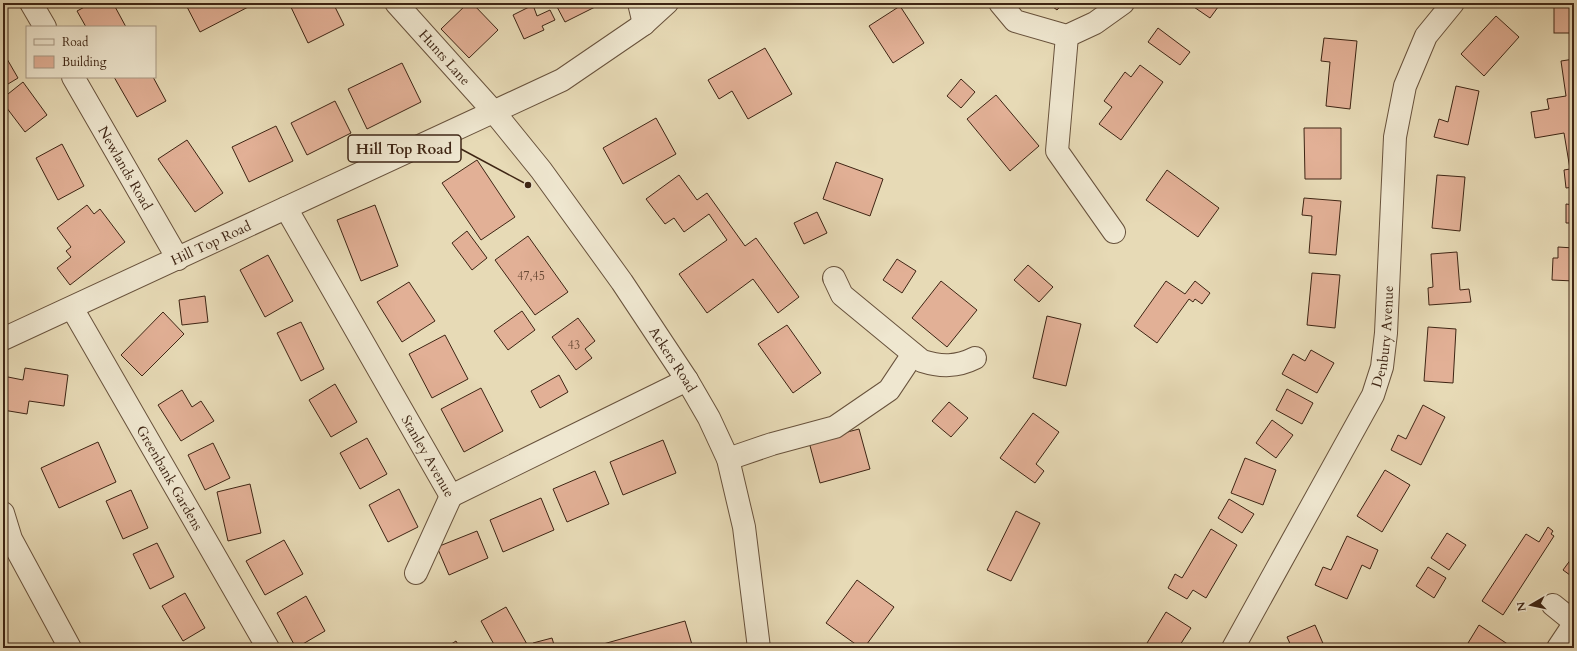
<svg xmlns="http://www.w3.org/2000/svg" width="1577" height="651" font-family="Cardo,serif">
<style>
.building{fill:#e2b096;stroke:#3e2514}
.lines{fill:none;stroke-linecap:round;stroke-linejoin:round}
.minor-casing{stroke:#68523c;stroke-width:24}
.minor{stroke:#efe7d0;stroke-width:22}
.labels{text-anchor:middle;stroke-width:3;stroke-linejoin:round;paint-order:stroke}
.number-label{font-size:12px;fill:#674834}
.street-label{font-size:14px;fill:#3e2514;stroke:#efe7d0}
.leader{fill:none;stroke:#3e2514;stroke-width:1.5}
.callout-dot{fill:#3e2514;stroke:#efe7d0;stroke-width:1.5}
.callout{fill:#efe7d0;stroke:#3e2514;stroke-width:1.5}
.callout-label{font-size:15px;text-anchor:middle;font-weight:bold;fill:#3e2514}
</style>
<rect width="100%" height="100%" fill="#e7dab6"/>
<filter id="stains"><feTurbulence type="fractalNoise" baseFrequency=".005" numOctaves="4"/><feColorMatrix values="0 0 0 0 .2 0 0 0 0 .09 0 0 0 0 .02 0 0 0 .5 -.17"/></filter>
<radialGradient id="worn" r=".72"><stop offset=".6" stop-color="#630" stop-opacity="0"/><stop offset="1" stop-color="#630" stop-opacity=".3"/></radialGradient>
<!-- building -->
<g class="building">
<path d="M92 3H113L126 27H86L77 11Z"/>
<path d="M185 3H251L252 5 200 32Z"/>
<path d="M289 3H333L344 25 308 43Z"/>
<path d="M468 3H472L498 30 469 58 441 29Z"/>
<path d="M555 3H603L565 22Z"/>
<path d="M1048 3H1063L1057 10Z"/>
<path d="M1188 3H1221L1210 18Z"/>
<rect x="1554" y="3" width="20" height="30"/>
<path d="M533 5 537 16 550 10 555 20 542 26 544 30 524 39 513 15Z"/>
<path d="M900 6 924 43 893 63 869 26Z"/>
<path d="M1496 16 1519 37 1484 76 1461 54Z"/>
<path d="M1158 28 1190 52 1180 65 1148 42Z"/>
<path d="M1324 38 1357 41 1350 109 1326 106 1330 62 1321 61Z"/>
<path d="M765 48 792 94 748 119 732 91 719 99 708 80Z"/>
<path d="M3 52 18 78 3 87Z"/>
<path d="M1574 59V187L1566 188 1564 170 1570 169 1564 133 1535 138 1531 112 1549 109 1547 99 1566 96 1561 61Z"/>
<path d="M402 63 421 102 367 129 348 89Z"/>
<path d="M1140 65 1163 82 1121 140 1099 124 1112 107 1104 101 1125 72 1131 77Z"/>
<path d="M114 77H153L166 101 137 117Z"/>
<path d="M961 79 975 92 961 108 947 96Z"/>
<path d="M23 82 47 115 25 132 3 103V98Z"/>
<path d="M1456 86 1479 91 1468 145 1434 137 1439 119 1448 122Z"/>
<path d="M996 95 1039 146 1010 171 967 119Z"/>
<path d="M335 101 351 133 307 155 291 123Z"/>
<path d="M656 118 676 154 623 184 603 148Z"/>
<path d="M276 126 293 161 249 182 232 147Z"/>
<path d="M1304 128H1341V179H1305Z"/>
<path d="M187 140 223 193 195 212 158 159Z"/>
<path d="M62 144 84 186 58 200 36 158Z"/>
<path d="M477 160 515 217 481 240 442 183Z"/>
<path d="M836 162 883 179 870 216 823 199Z"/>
<path d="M1167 170 1219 208 1198 237 1146 200Z"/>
<path d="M679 175 697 200 707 193 745 246 756 238 799 297 778 313 753 279 707 313 679 274 727 240 709 214 684 232 674 218 665 224 646 199Z"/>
<path d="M1437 175 1465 177 1460 231 1432 228Z"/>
<path d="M1304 198 1341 201 1336 255 1309 253 1312 216 1302 215Z"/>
<path d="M1566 204 1574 205V223H1566Z"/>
<path d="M87 205 94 214 100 209 125 242 70 285 57 268 71 257 66 251 71 247 57 228Z"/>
<path d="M375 205 398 266 361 281 337 220Z"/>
<path d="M817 212 827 233 804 244 794 223Z"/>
<path d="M467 231 487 258 472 270 452 243Z"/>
<path d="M528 236 568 292 535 315 495 260Z"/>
<path d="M1558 247 1574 248V281L1552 280 1553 258H1558Z"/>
<path d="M1457 252 1460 290 1469 289 1471 302 1429 305 1428 288 1433 287 1431 254Z"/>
<path d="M268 255 293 301 265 317 240 270Z"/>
<path d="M897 259 916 271 902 293 883 280Z"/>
<path d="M1028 265 1053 287 1039 302 1014 280Z"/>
<path d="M1312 273 1340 275 1335 328 1307 325Z"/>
<path d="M941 281 977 310 947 347 912 318Z"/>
<path d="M1166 281 1185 294 1195 281 1210 293 1202 304 1195 299 1193 302 1189 299 1157 343 1134 326Z"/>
<path d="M409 282 435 321 402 342 377 302Z"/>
<path d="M205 296 208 322 182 325 179 300Z"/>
<path d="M522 311 535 330 508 350 494 331Z"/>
<path d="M163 312 184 334 142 376 121 355Z"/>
<path d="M1047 316 1081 324 1066 386 1033 378Z"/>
<path d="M578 318 595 341 585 349 592 358 576 370 552 337Z"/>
<path d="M301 322 324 369 301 381 277 333Z"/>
<path d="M787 325 821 373 793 393 758 344Z"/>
<path d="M1428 327 1456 329 1453 383 1424 381Z"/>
<path d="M445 335 468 379 432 398 409 354Z"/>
<path d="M1311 350 1334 363 1317 393 1282 374 1293 354 1305 361Z"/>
<path d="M25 368 68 375 64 406 29 401 27 414 3 410V376L23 380Z"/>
<path d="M559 375 568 392 540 408 531 391Z"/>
<path d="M335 384 357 422 331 437 309 400Z"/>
<path d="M481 388 503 431 464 452 441 409Z"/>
<path d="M1287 389 1313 403 1302 424 1276 410Z"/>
<path d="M182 390 192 407 201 401 214 421 181 441 158 405Z"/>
<path d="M949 402 968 418 951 437 932 421Z"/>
<path d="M1423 405 1445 417 1421 465 1391 450 1398 435 1406 439Z"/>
<path d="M1033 413 1059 432 1036 464 1044 471 1035 483 1000 458Z"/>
<path d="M1272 420 1293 435 1276 458 1256 443Z"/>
<path d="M859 429 870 469 820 483 809 442Z"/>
<path d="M367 438 387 474 360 489 340 453Z"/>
<path d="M663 440 676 473 623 495 610 462Z"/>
<path d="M98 442 116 482 59 508 41 468Z"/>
<path d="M213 443 230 478 205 490 188 455Z"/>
<path d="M1245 458 1276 470 1263 505 1231 493Z"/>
<path d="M1385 470 1410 485 1382 532 1357 516Z"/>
<path d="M595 471 609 504 567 522 553 489Z"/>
<path d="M250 484 261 533 228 541 217 492Z"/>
<path d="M399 489 418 527 388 542 369 505Z"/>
<path d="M131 490 148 528 123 539 106 501Z"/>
<path d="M541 498 554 530 503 552 490 520Z"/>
<path d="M1229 499 1254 514 1242 533 1218 518Z"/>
<path d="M1016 511 1040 523 1011 581 987 570Z"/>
<path d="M1548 527 1553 531 1551 534 1554 536 1503 615 1482 601 1526 534 1539 542Z"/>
<path d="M1211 529 1237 545 1206 598 1193 590 1187 599 1168 588 1175 574 1182 578Z"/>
<path d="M477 531 488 558 449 575 437 547Z"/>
<path d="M1447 533 1466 545 1449 570 1431 558Z"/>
<path d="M1347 536 1378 550 1370 569 1362 565 1347 599 1315 585 1323 567 1331 570Z"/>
<path d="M284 540 303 574 265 595 246 561Z"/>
<path d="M157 543 174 577 150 589 133 554Z"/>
<path d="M1574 555V578L1563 570Z"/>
<path d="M1428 567 1446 578 1434 598 1416 586Z"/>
<path d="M857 580 894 607 864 648H861L826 623Z"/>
<path d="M185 593 205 628 183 641 162 606Z"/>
<path d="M306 596 325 631 296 648 277 613Z"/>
<path d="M506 607 528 646 523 648H496L481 621Z"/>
<path d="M1166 612 1191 628 1178 648H1144Z"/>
<path d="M685 621 693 648H589Z"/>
<path d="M1315 625 1325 648H1292L1287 637Z"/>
<path d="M1479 625 1509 645 1507 648H1465Z"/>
<path d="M552 638 555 648H535L533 643Z"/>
<path d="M456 641 460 648H445Z"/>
</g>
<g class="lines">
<!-- minor casing -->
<g class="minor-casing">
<g id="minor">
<path d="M31 3 45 27"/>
<path id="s1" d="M396 3 494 112 541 170 622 282 687 380 709 418 728 459 744 527 759 648"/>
<path d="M639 3 644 24"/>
<path d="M1000 3 1015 21 1067 36 1095 23 1123 3"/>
<path d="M1067 36 1057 151 1114 232"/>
<path id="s2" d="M73 77 178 259"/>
<path id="s3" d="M286 208 451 496 687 380"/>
<path d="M834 278 842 295 922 361C941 367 957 367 975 358"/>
<path id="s4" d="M72 308 268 648"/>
<path id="s5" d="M3 339 562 80 644 24 667 3"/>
<path d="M728 459 772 444 835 427 889 390 913 354"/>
<path d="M3 513 11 539 70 648"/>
<path d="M416 573 451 496"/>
<path d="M1553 605 1574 622"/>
<path id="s6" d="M1233 648 1373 395 1382 367 1386 333 1395 137 1405 86 1426 36 1453 3"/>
<path d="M1558 648 1574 624"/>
</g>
</g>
<!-- minor -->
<use href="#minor" class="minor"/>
</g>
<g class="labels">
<!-- number labels -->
<g class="number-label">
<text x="531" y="280">47,45</text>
<text x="574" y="349">43</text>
</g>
<!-- street labels -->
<g class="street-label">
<text dy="5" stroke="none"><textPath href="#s1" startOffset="73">Hunts Lane</textPath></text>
<text dy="5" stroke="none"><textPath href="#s2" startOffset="105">Newlands Road</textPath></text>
<text dy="5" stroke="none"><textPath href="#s5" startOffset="229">Hill Top Road</textPath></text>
<text dy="5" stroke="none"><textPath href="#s6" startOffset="349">Denbury Avenue</textPath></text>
<text dy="5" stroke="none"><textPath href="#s1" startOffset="452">Ackers Road</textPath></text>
<text dy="5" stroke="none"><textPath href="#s3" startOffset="286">Stanley Avenue</textPath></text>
<text dy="5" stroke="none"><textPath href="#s4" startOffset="196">Greenbank Gardens</textPath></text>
</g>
</g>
<!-- callouts -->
<path class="leader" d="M528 185L461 149"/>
<circle class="callout-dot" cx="528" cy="185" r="4"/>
<rect class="callout" x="348" y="135" width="113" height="27" rx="4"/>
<g class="callout-label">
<text x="404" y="154">Hill Top Road</text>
</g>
<!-- margin -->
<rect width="1577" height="651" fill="none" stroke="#e7dab6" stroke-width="16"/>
<rect x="4" y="4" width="1569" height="643" fill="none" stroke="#3e2514" stroke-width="2"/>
<rect x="8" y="8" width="1561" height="635" fill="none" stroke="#3e2514"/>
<!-- legend -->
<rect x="26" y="26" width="130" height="52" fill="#efe7d0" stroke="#a89985"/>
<rect x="34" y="39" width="20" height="6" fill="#efe7d0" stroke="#a89985"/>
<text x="62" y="46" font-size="12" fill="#3e2514">Road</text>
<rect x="34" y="56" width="20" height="12" fill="#e2b096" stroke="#a89985"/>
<text x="62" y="66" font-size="12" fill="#3e2514">Building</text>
<!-- north arrow -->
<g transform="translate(1531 605) rotate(261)" stroke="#efe7d0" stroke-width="3" paint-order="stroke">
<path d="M0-3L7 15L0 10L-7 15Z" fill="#3e2514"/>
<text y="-6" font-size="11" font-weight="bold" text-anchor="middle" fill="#3e2514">N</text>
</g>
<rect width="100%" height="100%" filter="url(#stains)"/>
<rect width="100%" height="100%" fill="url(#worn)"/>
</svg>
